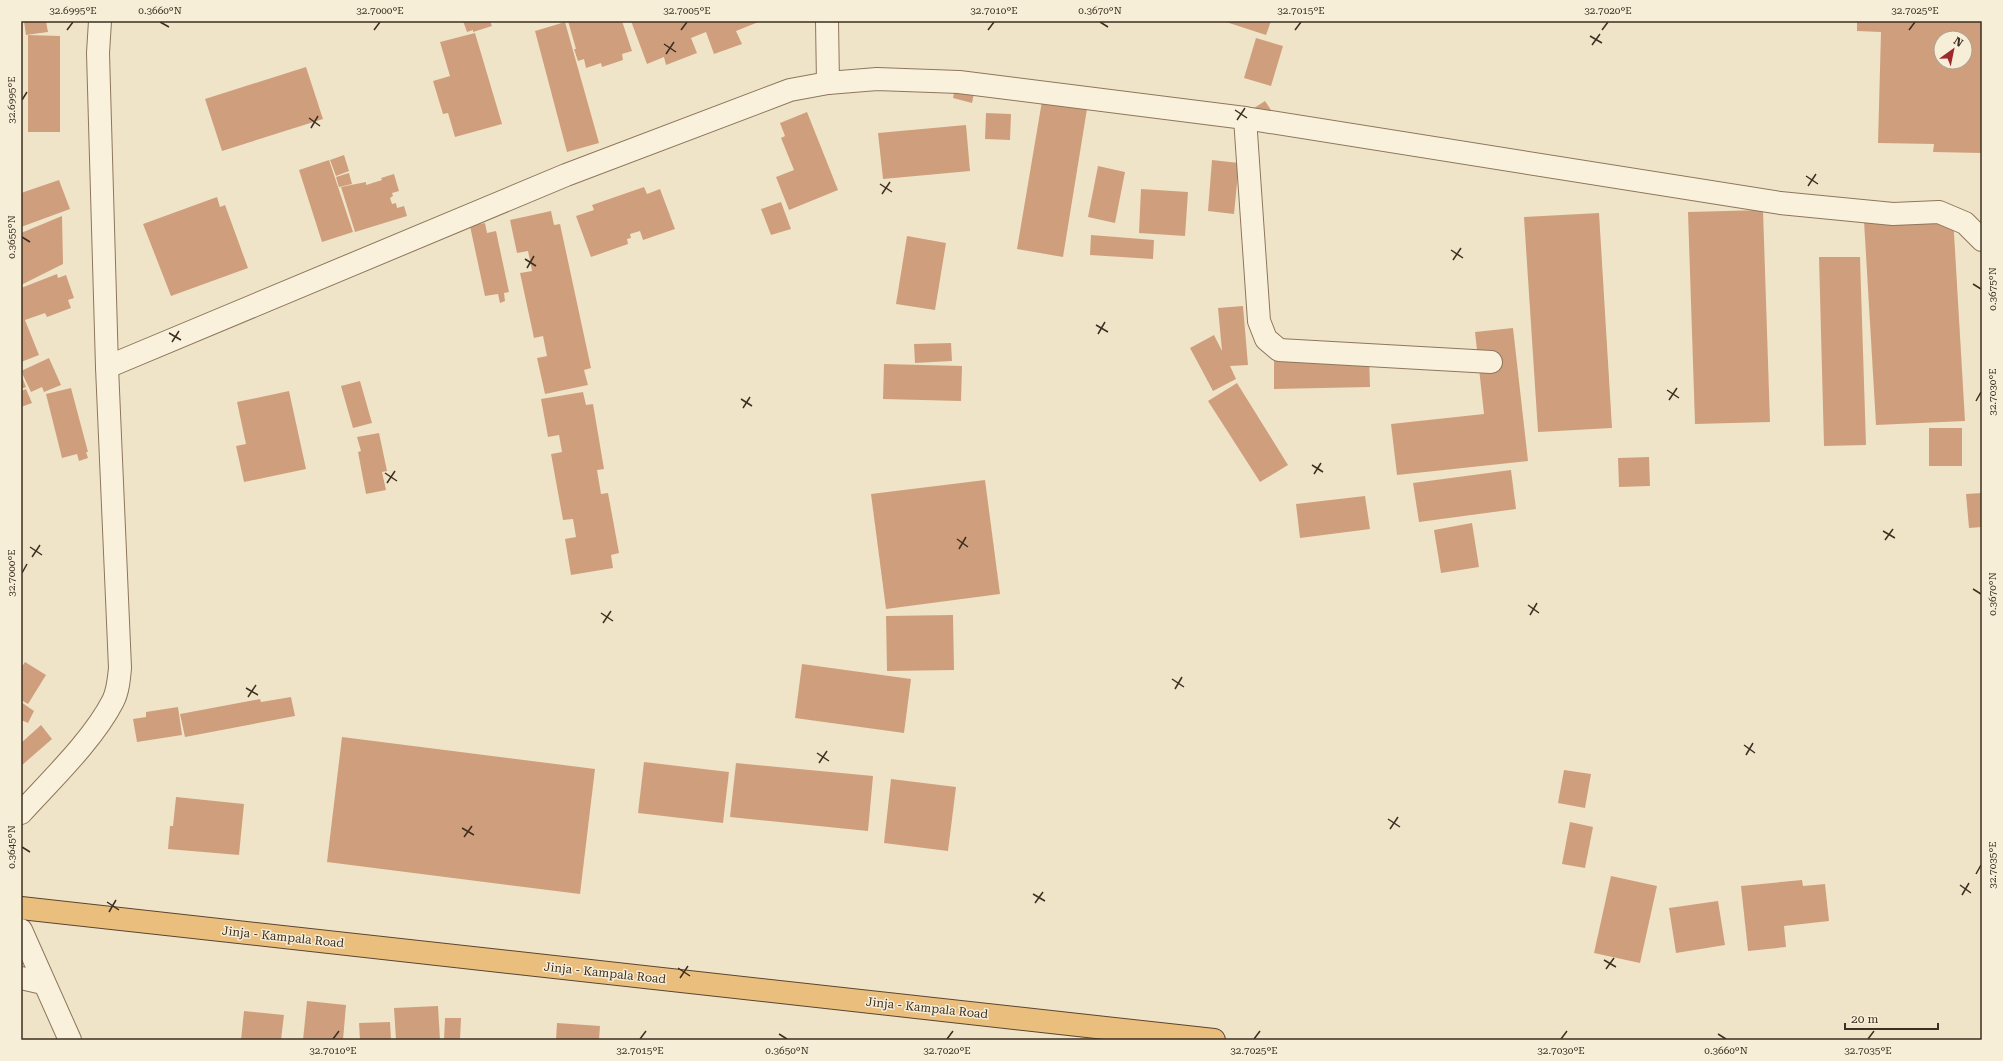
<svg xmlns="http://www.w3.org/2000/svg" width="2003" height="1061" font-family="'Roboto Serif',serif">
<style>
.building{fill:#cf9f7d;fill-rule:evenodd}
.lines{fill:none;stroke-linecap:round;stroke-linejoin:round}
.minor-casing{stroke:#8d765c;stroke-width:24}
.trunk-casing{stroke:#5b4430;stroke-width:24}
.minor{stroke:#faf1dc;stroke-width:22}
.trunk{stroke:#eabe7c;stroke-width:22}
.ticks{fill:none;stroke:#3d2e20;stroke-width:1.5}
.labels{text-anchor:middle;stroke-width:3;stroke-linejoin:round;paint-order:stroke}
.street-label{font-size:12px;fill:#3d2e20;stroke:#f7eed8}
.neatline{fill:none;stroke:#3d2e20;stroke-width:1.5}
.ticks-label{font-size:10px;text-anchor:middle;fill:#3d2e20}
</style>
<rect width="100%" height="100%" fill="#f0e4c8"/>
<!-- building -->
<g class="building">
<path d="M24 21H46L48 32 26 35Z"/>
<path d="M463 21H490L492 26 473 32V30L467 32Z"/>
<path d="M568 21H622L632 51 622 54 623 60 602 67 601 63 586 68 584 59 578 61 574 49H576Z"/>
<path d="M631 21H761L736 31 742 44 714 54 706 32 691 38 697 53 666 65 664 57 647 64Z"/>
<path d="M1223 21H1271L1266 35Z"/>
<path d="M1857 21H1982V153L1933 152 1934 144 1878 143 1881 32 1857 31ZM1941 38H1965V62H1941Z"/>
<path d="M565 22 599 143 567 152 535 31Z"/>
<path d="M475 33 502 124 455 137 448 113 443 114 433 81 450 76 440 42Z"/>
<path d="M28 35 60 36V132H28Z"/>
<path d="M1256 38 1283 46 1271 86 1244 78Z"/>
<path d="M306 67 323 119 222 151 205 99Z"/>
<path d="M957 79 976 84 972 103 953 98Z"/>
<path d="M1042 101 1087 109 1063 257 1017 249Z"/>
<path d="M1265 101 1273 113 1243 115Z"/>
<path d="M807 112 838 190 789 210 776 177 794 170 781 138 785 136 780 123Z"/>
<path d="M986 113 1011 114 1010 140 985 139Z"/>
<path d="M966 125 970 171 883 179 878 133Z"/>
<path d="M344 155 349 171 336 176 330 160Z"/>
<path d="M329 160 353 232 322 242 299 170Z"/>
<path d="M1212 160 1239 163 1234 214 1208 211Z"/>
<path d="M1098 166 1125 172 1115 223 1088 217Z"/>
<path d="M349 173 352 184 339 187 336 177Z"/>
<path d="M394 174 399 191 392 193 393 196 390 198 392 204 396 203 397 208 404 206 407 216 355 232 341 187 366 182V185L382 180 381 178Z"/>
<path d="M59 180 70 209 21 227V193Z"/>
<path d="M644 187 647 194 660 189 675 229 643 240 640 231 630 234 631 238 627 239 628 244 591 257 576 216 594 210 592 205Z"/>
<path d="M1141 189 1188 192 1185 236 1139 233Z"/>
<path d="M217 197 220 207 225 205 248 268 171 296 143 224Z"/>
<path d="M781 202 791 229 771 235 761 209Z"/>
<path d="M1763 210 1770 422 1695 424 1688 212Z"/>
<path d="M551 211 554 225 560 224 591 368 584 370 588 385 545 394 537 358 547 356 543 336 534 338 520 273 532 271 528 251 517 253 510 220Z"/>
<path d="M1599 213 1612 428 1538 432 1524 217Z"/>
<path d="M62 216 63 264 21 285V233Z"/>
<path d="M1953 216 1965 421 1876 425 1864 221Z"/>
<path d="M485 223 487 233 496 231 509 292 504 293 505 301 500 303 498 294 485 296 470 226Z"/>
<path d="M1091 235 1154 240 1153 259 1090 255Z"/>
<path d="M907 236 946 243 935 310 896 304Z"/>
<path d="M1819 257H1860L1866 445 1824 446Z"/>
<path d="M57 274 58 278 66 275 74 298 68 300 71 308 47 317 45 313 25 320 39 355 21 362V288Z"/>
<path d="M1243 306 1248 365 1230 366 1236 379 1213 391 1190 348 1214 335 1222 351 1218 308Z"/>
<path d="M1513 328 1528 461 1397 475 1391 424 1484 414 1475 332Z"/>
<path d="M951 343 952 361 915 363 914 344Z"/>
<path d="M1369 354 1370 387 1274 389V356Z"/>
<path d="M49 358 61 385 44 392 42 387 31 392 21 371Z"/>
<path d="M884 364 962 366 961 401 883 399Z"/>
<path d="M21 374 26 387 21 389Z"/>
<path d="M360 381 372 423 353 428 341 386Z"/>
<path d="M1237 383 1288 465 1260 482 1208 401Z"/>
<path d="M71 388 88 452H86L88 458 79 461 77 454 62 458 46 394Z"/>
<path d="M26 389 32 403 21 407V391Z"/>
<path d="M289 391 306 469 244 482 236 446 246 444 237 402Z"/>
<path d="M583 392 586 405 593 404 604 469 597 470 601 494 608 493 619 553 611 555 613 568 571 575 565 539 576 537 573 519 563 520 551 454 562 452 559 435 548 437 541 399Z"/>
<rect x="1929" y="428" width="33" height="38"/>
<path d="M379 433 387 471 382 472 386 490 366 494 358 452 361 451 357 437Z"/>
<path d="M1649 457 1650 486 1619 487 1618 458Z"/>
<path d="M1511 470 1516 509 1419 522 1413 483Z"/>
<path d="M985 480 1000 594 886 609 871 494Z"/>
<path d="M1982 493V527L1969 528 1966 494Z"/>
<path d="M1365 496 1370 529 1300 538 1296 504Z"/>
<path d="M1472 523 1479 567 1441 573 1434 530Z"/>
<path d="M953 615 954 670 887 671 886 616Z"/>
<path d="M25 662 46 675 28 704 21 700V668Z"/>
<path d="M802 664 911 679 904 733 795 718Z"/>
<path d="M291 697 295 716 185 737 180 714 260 699 261 702Z"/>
<path d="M21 702 34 711 28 723 21 720Z"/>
<path d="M178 707 182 735 137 742 133 719 146 717V712Z"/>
<path d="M41 725 52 739 21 766V743Z"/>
<path d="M342 737 595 769 580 894 327 862Z"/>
<path d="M644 762 729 772 723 823 638 813Z"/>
<path d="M736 763 873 776 868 831 730 817Z"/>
<path d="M1564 770 1591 774 1585 808 1558 803Z"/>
<path d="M891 779 956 787 948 851 884 843Z"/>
<path d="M176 797 244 804 239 855 168 849 170 826H173Z"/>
<path d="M1570 822 1593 827 1585 868 1562 864Z"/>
<path d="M1611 876 1657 886 1640 963 1594 953Z"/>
<path d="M1802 880 1803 886 1825 884 1829 921 1784 926 1786 947 1748 951 1741 886Z"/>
<path d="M1718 901 1725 945 1676 953 1669 908Z"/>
<path d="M307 1001 346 1005 343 1040H303Z"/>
<path d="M438 1006 440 1040H396L394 1008Z"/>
<path d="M244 1011 284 1015 281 1040H241Z"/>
<path d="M445 1018H461L460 1040H444Z"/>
<path d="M390 1022 391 1040H360L359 1023Z"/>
<path d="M557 1023 600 1026 599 1040H556Z"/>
</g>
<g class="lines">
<!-- minor casing -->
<g class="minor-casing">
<g id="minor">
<path d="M827 21 828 83"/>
<path d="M1245 118 1259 321 1266 339 1279 350 1491 362"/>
<path d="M107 367 566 175 790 90 828 83 877 79 959 82 1245 118 1780 203 1893 214 1939 212 1965 223 1982 240"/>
<path d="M21 813C51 780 93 740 113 701 118 691 119 679 120 668L107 367 98 53 100 21"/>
<path d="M21 930 70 1040"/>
<path d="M21 978 43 983"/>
</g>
</g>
<!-- trunk casing -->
<g class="trunk-casing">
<path id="trunk" d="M21 908 1214 1040"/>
</g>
<!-- minor -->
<use href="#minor" class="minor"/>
<!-- trunk -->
<use href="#trunk" class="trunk"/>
</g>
<!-- ticks -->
<path class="ticks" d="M160 22 169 27M1100 22 1108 27M67 30 73 22M374 30 380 22M681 30 687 22M988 30 994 22M1295 30 1301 22M1602 30 1608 22M1909 30 1915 22M1590 36 1602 43M664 44 676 52M1592 45 1600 34M666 54 674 42M22 100 27 92M1235 110 1247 118M309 118 320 126M1237 120 1245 108M311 128 318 116M1806 176 1818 184M880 184 892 192M1808 186 1816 174M882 194 890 182M22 237 30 242M1451 250 1463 258M525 259 536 266M1453 260 1461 248M527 268 534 256M1973 284 1981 289M1096 325 1108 332M169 333 181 340M1098 334 1105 322M172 342 179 331M1667 390 1679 398M741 399 752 406M1669 400 1677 388M1976 401 1981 392M743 408 750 397M1312 465 1323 472M385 473 397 481M1314 474 1321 463M387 483 395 471M1883 531 1895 538M957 539 968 547M1885 540 1893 529M30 547 42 555M959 549 966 537M32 557 40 545M22 573 27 564M1973 589 1981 594M1528 605 1539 613M601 613 613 621M1530 615 1537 603M603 623 611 611M1172 679 1184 687M246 688 258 695M1175 689 1182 677M248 697 256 685M1744 745 1755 753M817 753 829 761M1746 755 1753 743M819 763 827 751M1388 819 1400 827M462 828 474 835M1390 829 1398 817M464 837 472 826M22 847 30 852M1976 874 1981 865M1960 885 1971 893M1033 894 1045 901M1962 895 1969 883M107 902 119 910M1035 903 1043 892M109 912 116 900M1604 960 1616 967M678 968 690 976M1606 969 1614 958M680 978 688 966M779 1034 787 1039M1718 1034 1726 1039M333 1039 339 1031M640 1039 646 1031M947 1039 953 1031M1254 1039 1260 1031M1561 1039 1567 1031M1868 1039 1874 1031"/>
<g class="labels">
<!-- street labels -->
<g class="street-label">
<text transform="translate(283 937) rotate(6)" y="4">Jinja - Kampala Road</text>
<text transform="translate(605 973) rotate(6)" y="4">Jinja - Kampala Road</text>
<text transform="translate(927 1008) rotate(6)" y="4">Jinja - Kampala Road</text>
</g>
</g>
<!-- border -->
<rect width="2003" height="1061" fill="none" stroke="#f7eed8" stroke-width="44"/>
<!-- north arrow -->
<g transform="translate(1953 50) rotate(33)"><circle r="19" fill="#f7eed8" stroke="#ada18e"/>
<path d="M0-3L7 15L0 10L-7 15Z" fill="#9e2a2b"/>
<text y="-6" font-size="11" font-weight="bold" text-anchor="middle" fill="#3d2e20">N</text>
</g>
<!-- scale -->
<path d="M1845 1023v6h93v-6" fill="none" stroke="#3d2e20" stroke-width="2"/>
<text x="1851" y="1023" font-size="12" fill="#3d2e20" stroke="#f7eed8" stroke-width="3" paint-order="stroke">20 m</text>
<rect x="22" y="22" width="1959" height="1017" class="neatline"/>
<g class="ticks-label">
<text x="73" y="14">32.6995°E</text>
<text x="160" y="14">0.3660°N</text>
<text x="380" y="14">32.7000°E</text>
<text x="687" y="14">32.7005°E</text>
<text x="994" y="14">32.7010°E</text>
<text x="1100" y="14">0.3670°N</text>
<text x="1301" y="14">32.7015°E</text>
<text x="1608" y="14">32.7020°E</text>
<text x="1915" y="14">32.7025°E</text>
<text transform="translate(11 100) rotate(-90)" y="4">32.6995°E</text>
<text transform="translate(11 237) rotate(-90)" y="4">0.3655°N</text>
<text transform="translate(1992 289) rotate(-90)" y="4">0.3675°N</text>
<text transform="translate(1992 392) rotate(-90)" y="4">32.7030°E</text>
<text transform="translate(11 573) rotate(-90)" y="4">32.7000°E</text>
<text transform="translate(1992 594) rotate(-90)" y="4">0.3670°N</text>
<text transform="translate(11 847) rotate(-90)" y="4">0.3645°N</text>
<text transform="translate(1992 865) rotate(-90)" y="4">32.7035°E</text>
<text x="333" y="1054">32.7010°E</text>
<text x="640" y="1054">32.7015°E</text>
<text x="787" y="1054">0.3650°N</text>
<text x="947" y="1054">32.7020°E</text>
<text x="1254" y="1054">32.7025°E</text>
<text x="1561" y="1054">32.7030°E</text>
<text x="1726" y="1054">0.3660°N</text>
<text x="1868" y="1054">32.7035°E</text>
</g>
</svg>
